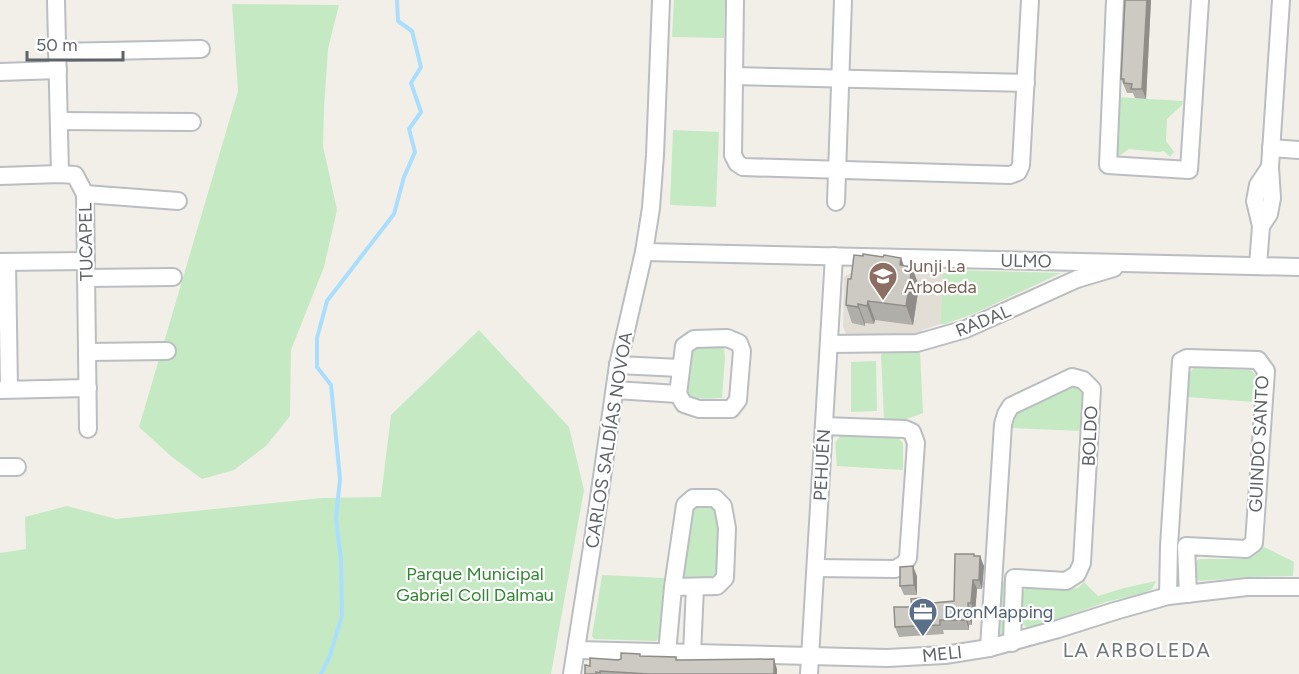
<svg xmlns="http://www.w3.org/2000/svg" width="1299" height="674" font-family="Figtree,sans-serif">
<style>
.education{fill:#e2ded5}
.green{fill:#c5eac3}
.lines{fill:none;stroke-linecap:round;stroke-linejoin:round}
.stream{stroke:#aadeff;stroke-width:4}
.minor-casing{stroke:#babdc1;stroke-width:20}
.minor{stroke:#fff;stroke-width:16}
.wall{fill:#b0aea9}
.shaded-wall{fill:#908d89}
.building{fill:#cdcac4;stroke:#908d89;stroke-width:1.5}
.labels{text-anchor:middle;stroke-width:4.5;stroke-linejoin:round;paint-order:stroke}
.street-label{font-size:18px;fill:#5e6368;stroke:#fff}
.education-label{font-size:18px;fill:#785e54;stroke:#fff;text-anchor:start}
.park-label{font-size:18px;fill:#308630;stroke:#fff}
.service-label{font-size:18px;fill:#4e5e75;stroke:#fff;text-anchor:start}
.neighbourhood-label{font-size:20px;letter-spacing:1.5px;fill:#6f757a;stroke:#fff}
</style>
<rect width="100%" height="100%" fill="#f1efe7"/>
<!-- education -->
<path class="education" d="M857 269 943 273 940 324 922 330V334H846L843 327 844 277Z"/>
<!-- green -->
<g class="green">
<path d="M674 0H725L724 38 672 37Z"/>
<path d="M232 4 339 5 328 49 324 108 323 146 337 210 324 267 291 350 290 416 266 446 234 470 202 479 172 457 139 427 238 91Z"/>
<path d="M1117 97 1183 101 1182 105 1167 119 1166 141 1174 152 1170 157 1164 151 1158 152 1129 149 1119 156 1114 150Z"/>
<path d="M673 130 719 132 716 207 670 205Z"/>
<path d="M951 270 1061 273 973 314 945 324H940L943 273H951Z"/>
<path d="M479 330 569 427 584 490 551 674H0V553L26 549 25 517 67 506 116 519 322 498 381 497 391 415Z"/>
<path d="M693 348H724L725 357 722 398C710 398 693 401 684 392L691 351Z"/>
<path d="M920 352 923 413 904 420H884L881 354 883 353Z"/>
<path d="M876 361 877 411 851 412V362Z"/>
<path d="M1195 368 1251 370 1257 377 1254 402 1187 397C1188 387 1185 373 1195 368Z"/>
<path d="M1072 386 1079 388 1084 394 1081 431 1012 428 1013 415 1016 412Z"/>
<path d="M841 435H895L903 443V470L837 466 835 443Z"/>
<path d="M713 502 720 513 716 578 681 580 692 504Z"/>
<path d="M1264 547 1294 562 1293 576 1249 577 1200 581C1193 577 1194 571 1194 563L1199 559H1247L1254 556Z"/>
<path d="M602 575 664 578 660 637 656 641 594 639 592 636Z"/>
<path d="M999 581H1007L1004 637 997 636Z"/>
<path d="M1156 581 1152 589 1144 593 1106 602 1030 629 1022 624 1023 592 1025 589 1029 588 1071 589 1078 588 1084 582 1098 596 1124 588Z"/>
</g>
<g class="lines">
<!-- stream -->
<path class="stream" d="M321 674 329 658 342 616 341 560 336 518 340 479 331 385 317 367V338L327 301 394 214 404 177 415 152 409 129 421 112 411 83 421 67 412 31 398 21 397 0"/>
<!-- minor casing -->
<g class="minor-casing">
<g id="minor">
<path d="M56 0 60 174"/>
<path d="M735 0 733 155 737 163 743 167 1010 175 1018 172 1021 165 1030 0"/>
<path d="M1115 0 1108 165 1189 170 1200 0"/>
<path d="M57 52 201 49"/>
<path d="M0 72 58 70"/>
<path d="M734 76 1026 83"/>
<path d="M59 121 192 122"/>
<path d="M1271 148 1299 150"/>
<path d="M0 176 60 174 75 175 85 194 88 429"/>
<path d="M85 194 178 201"/>
<path d="M836 202 843 0"/>
<path d="M1261 226 1269 214 1272 198 1270 167 1281 0"/>
<path d="M644 252 1299 267"/>
<path d="M0 262 86 261"/>
<path d="M7 262 9 389"/>
<path d="M1258 266 1261 226 1255 201 1258 185 1270 167"/>
<path d="M86 278 173 277"/>
<path d="M727 338 739 343 742 351 738 400 731 409H699L684 404 678 394 684 346 694 339Z"/>
<path d="M829 344 917 343 966 329 1077 279 1114 268"/>
<path d="M88 352 167 351"/>
<path d="M618 365 680 368"/>
<path d="M0 390 88 388"/>
<path d="M615 390 678 394"/>
<path d="M0 467H17"/>
<path d="M816 568 895 569 904 564 908 558 916 443 912 432 905 429 824 426"/>
<path d="M1168 596 1169 546 1181 361 1187 358 1258 360 1266 371 1254 543 1246 549 1186 546 1188 594"/>
<path d="M989 648 1003 424 1006 414 1011 406 1072 377 1083 380 1092 389 1082 563 1077 574 1066 581 1014 578 1012 643"/>
<path d="M576 650 887 658 945 655 989 648 1058 629 1115 611 1168 596 1247 587H1299"/>
<path d="M667 653 673 587 685 505 693 498H715L723 506 727 528 725 578 717 586 673 587"/>
<path d="M692 654 695 587"/>
<path d="M572 674 592 547 618 365 644 252 651 208 655 155 661 0"/>
<path d="M809 674 834 256"/>
</g>
</g>
<!-- minor -->
<use href="#minor" class="minor"/>
</g>
<!-- wall -->
<g class="wall">
<path d="M1125 0H1151L1146 99 1135 98 1133 93H1127L1121 79Z"/>
<path d="M904 266 919 286 913 325 875 320 874 324 865 323V326L852 323 846 305 851 279Z"/>
<path d="M975 556 984 566 982 589H977L975 613H972V625H969V630H943L944 634 899 637 895 627 912 607 954 601Z"/>
<path d="M917 576V595H904L900 586Z"/>
<path d="M641 656 676 657 677 660 777 669V674H585L590 666 618 660Z"/>
</g>
<!-- shaded-wall -->
<g class="shaded-wall">
<path d="M1147 0H1151L1146 99 1142 89Z"/>
<path d="M901 258 908 276 900 265Z"/>
<path d="M912 267 919 286 913 325 906 306Z"/>
<path d="M868 301 875 320 874 324 867 306Z"/>
<path d="M858 304 865 323V326L858 307Z"/>
<path d="M980 556 984 566 982 589 979 580Z"/>
<path d="M913 566 917 576V595L914 585Z"/>
<path d="M973 580 977 589 975 613 971 603Z"/>
<path d="M968 603 972 613V625L968 615Z"/>
<path d="M966 615 969 625V630L966 620Z"/>
<path d="M774 659 777 669V674H774Z"/>
</g>
<!-- building -->
<g class="building">
<path d="M1125 0H1147L1142 89H1131L1132 84 1124 83V79H1121Z"/>
<path d="M863 254 883 257 884 255 901 258 900 265 912 267 906 306 868 301 867 306 858 304V307L846 305 848 279H851L854 255 863 256Z"/>
<path d="M955 554H974V556H980L979 580H973L971 603H968V615H966V620H940V625L895 627 894 607H912L911 599 921 598 922 604 954 601Z"/>
<path d="M913 566 914 585 900 586V567Z"/>
<path d="M621 653 640 654V656L676 657V660H680L774 659V674H649L600 671V673L596 672V674H585V665L590 666V658L618 660 621 659Z"/>
</g>
<!-- icons -->
<defs>
<g id="school-pin" transform="scale(1.5)"><path d="M0 17L-7.5 6A9.5 9.5 0 1 1 7.5 6Z" fill="#8d6e63" stroke="#fff"/><path d="M0-5L7-2L0 1L-7-2ZM-4 1L0 2.5L4 1V4Q0 6-4 4Z" fill="#fff"/></g>
<g id="office-pin" transform="scale(1.5)"><path d="M0 17L-7.5 6A9.5 9.5 0 1 1 7.5 6Z" fill="#5c6f8a" stroke="#fff"/><path d="M-6-3h4V-5.5h4V-3h4V5H-6ZM-1-4.5V-3h2v-1.5ZM-6 0V1H6V0Z" fill="#fff"/></g>
</defs>
<g fill-rule="evenodd">
<use href="#school-pin" x="883" y="276"/>
<use href="#office-pin" x="923" y="612"/>
</g>
<g class="labels">
<!-- street labels -->
<g class="street-label">
<text transform="translate(86 242) rotate(-91)" y="6">TUCAPEL</text>
<text transform="translate(1026 261) rotate(1)" y="6">ULMO</text>
<text transform="translate(983 321) rotate(-22)" y="6">RADAL</text>
<text transform="translate(1090 436) rotate(-87)" y="6">BOLDO</text>
<text transform="translate(609 440) rotate(-81)" y="6">CARLOS SALDÍAS NOVOA</text>
<text transform="translate(1259 444) rotate(-87)" y="6">GUINDO SANTO</text>
<text transform="translate(822 465) rotate(-87)" y="6">PEHUÉN</text>
<text transform="translate(942 654) rotate(-6)" y="6">MELI</text>
</g>
<!-- education labels -->
<g class="education-label">
<text x="904" y="272">Junji La<tspan x="904" dy="21">Arboleda</tspan></text>
</g>
<!-- park labels -->
<g class="park-label">
<text x="475" y="580">Parque Municipal<tspan x="475" dy="21">Gabriel Coll Dalmau</tspan></text>
</g>
<!-- service labels -->
<g class="service-label">
<text x="944" y="618">DronMapping</text>
</g>
<!-- neighbourhood labels -->
<g class="neighbourhood-label">
<text x="1137" y="657">LA ARBOLEDA</text>
</g>
</g>
<!-- scale -->
<path d="M27 51v9h96v-9" fill="none" stroke="#5e6368" stroke-width="3"/>
<text x="36" y="51" font-size="18" fill="#5e6368" stroke="#ffffff" stroke-width="4.5" paint-order="stroke">50 m</text>
</svg>
